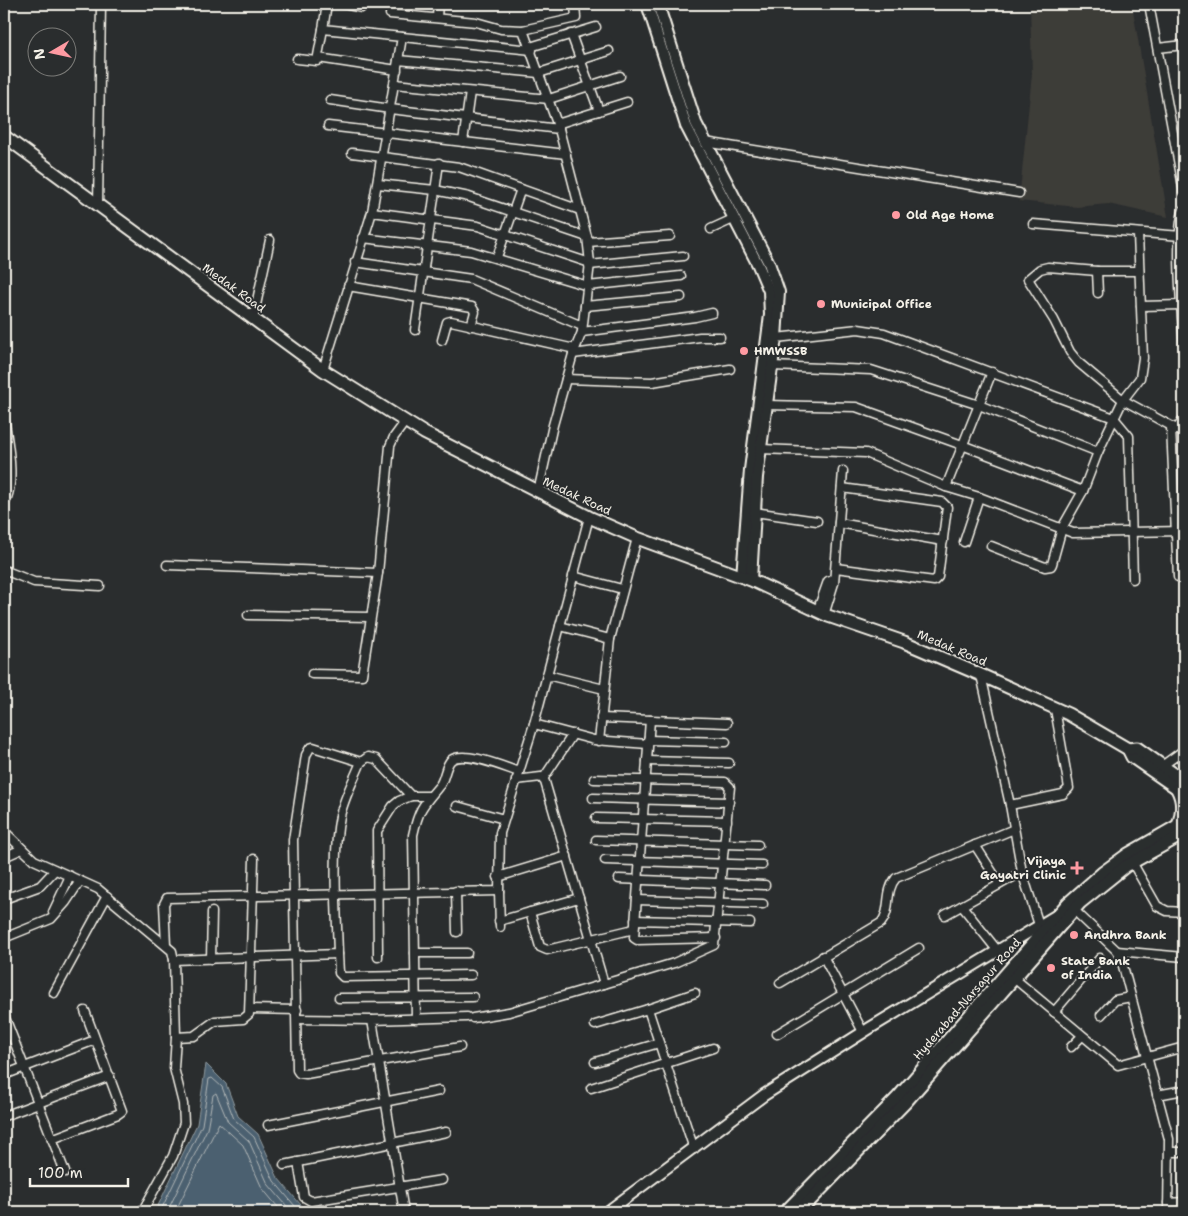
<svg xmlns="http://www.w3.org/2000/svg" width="1188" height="1216" font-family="'Shantell Sans',sans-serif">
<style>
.built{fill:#3d3c38}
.water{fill:#4c606f;stroke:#8f9a9f}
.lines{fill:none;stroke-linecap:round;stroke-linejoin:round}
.shore{stroke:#b1b7b8;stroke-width:1}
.street-casing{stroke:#f4f1e8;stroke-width:11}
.secondary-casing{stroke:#f4f1e8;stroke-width:14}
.primary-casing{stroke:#f4f1e8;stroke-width:15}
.street{stroke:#2a2d2e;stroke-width:8}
.secondary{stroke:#2a2d2e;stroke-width:10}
.primary{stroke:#2a2d2e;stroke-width:11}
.poi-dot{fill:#ff9aa2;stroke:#2a2d2e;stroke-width:2}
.labels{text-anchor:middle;stroke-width:4;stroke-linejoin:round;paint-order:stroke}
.poi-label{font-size:12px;font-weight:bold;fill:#f4f1e8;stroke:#2a2d2e;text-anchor:start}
.street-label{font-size:12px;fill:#f4f1e8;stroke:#2a2d2e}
</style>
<rect width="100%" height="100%" fill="#2a2d2e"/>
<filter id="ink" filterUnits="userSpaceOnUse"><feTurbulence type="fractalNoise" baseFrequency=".02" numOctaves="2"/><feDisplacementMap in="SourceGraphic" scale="10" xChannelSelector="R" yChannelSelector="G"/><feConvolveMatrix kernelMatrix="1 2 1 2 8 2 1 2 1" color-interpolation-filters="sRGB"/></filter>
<g filter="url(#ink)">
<!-- built -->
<path class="built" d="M1030 4H1132L1168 217 1108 204 1077 207 1019 201 1032 74Z"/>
<!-- water -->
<path class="water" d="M206 1064 226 1084 238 1116 258 1134 278 1178 307 1212H155L197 1124Z"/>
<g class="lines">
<!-- shore -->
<g class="shore">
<path d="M160 1212 202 1125 209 1079 212 1078 222 1087 234 1119 254 1137 274 1181 300 1212"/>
<path d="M167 1212 207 1129 213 1095 216 1093 228 1122 249 1141 268 1184 292 1212"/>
<path d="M175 1212 219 1123 243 1145 262 1188 282 1212"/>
</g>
<!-- street casing -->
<g class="street-casing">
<g id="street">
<path d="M343 4 361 8"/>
<path d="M1149 4 1184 192"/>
<path d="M390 14 476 22 501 29 523 30 559 129 587 237 590 263 582 332 573 354 553 425 538 492"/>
<path d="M437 17 438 4"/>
<path d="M523 30 576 18 575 4"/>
<path d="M571 34 599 111"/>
<path d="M402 37 532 50"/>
<path d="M530 47 596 27"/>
<path d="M1158 48 1184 45"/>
<path d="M318 58 397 70"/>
<path d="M297 59 317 61 323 29"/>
<path d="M398 60 539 73 609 51"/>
<path d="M394 84 549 99 620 76"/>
<path d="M330 100 390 109 559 129"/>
<path d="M557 124 627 102"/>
<path d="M328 126 566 154"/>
<path d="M463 142 470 92"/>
<path d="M705 142 1019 193"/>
<path d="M352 153 459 167 580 210"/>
<path d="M378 184 435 190 469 197 587 237"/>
<path d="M98 206 101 4"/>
<path d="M1184 209C1174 235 1182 315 1184 345"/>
<path d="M372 212 478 226 590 263"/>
<path d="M1033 224 1181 236"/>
<path d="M711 229 733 219"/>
<path d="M363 238 471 251 588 286 681 276"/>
<path d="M588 242 670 236"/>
<path d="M497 257 521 189"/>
<path d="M355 262 471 279 582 326"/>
<path d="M589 265 683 256"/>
<path d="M1097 271 1098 293"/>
<path d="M1139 271H1097L1048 267 1040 269 1028 279 1054 320 1070 352 1079 363 1123 400 1184 433"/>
<path d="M348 286 472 307 475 312 471 326"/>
<path d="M585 306 681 297"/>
<path d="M1141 306 1181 305"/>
<path d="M253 319 270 240"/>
<path d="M415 330 439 163"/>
<path d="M582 332 695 317 712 313"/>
<path d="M776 338 858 329 884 333 1114 418 1129 436 1133 579"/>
<path d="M442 340 447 322 451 321 575 349"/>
<path d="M573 354 700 337H720"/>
<path d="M772 366 871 370 979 405 1098 452"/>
<path d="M323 370 372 212 402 37 323 29 327 4"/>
<path d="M566 379 652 382 730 369"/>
<path d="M766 405 856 407 962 445 1083 491"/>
<path d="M4 416C7 440 17 483 4 504"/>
<path d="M1171 427 1178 577"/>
<path d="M1176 430 1184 419"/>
<path d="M760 449 866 453 946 487 979 497 1073 533 1184 531"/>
<path d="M946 487 992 372"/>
<path d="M754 512 817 521"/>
<path d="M839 523 943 541"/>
<path d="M964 542 979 497"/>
<path d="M991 546 1045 567 1051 566 1052 564 1062 528 1083 491 1098 452 1123 400 1140 378 1143 358 1138 234"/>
<path d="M167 565 378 573 390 446 394 437 405 422"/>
<path d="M836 568 934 581 938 577 947 507 942 502 842 488"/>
<path d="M4 570 34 582 100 586"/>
<path d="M573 576 622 589"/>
<path d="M817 612 828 581 833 579"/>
<path d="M248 615 370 617"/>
<path d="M824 615 834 583 843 471"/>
<path d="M560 626 610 639"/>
<path d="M312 674 362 675 378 573"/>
<path d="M547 675 604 689"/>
<path d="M981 675 1010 805 1022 872 1039 925"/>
<path d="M601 718 727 723"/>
<path d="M650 720 634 938 637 940 716 938"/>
<path d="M534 724 594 740 648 744"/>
<path d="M648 740 726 742"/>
<path d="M599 741 610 639 637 538"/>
<path d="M647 761 729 763"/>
<path d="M361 762 313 747 310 748 306 755 293 840 297 1070 299 1073 306 1074 460 1047"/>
<path d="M1162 766 1184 750"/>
<path d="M543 779 573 734"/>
<path d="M516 780 541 777 545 782 604 984 674 963 714 945 730 787 725 782 594 779"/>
<path d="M593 798 729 802"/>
<path d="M1010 805 1063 794 1069 788 1055 709"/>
<path d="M457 806 504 819"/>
<path d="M596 818 727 821"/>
<path d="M4 831 34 860 98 889 172 951 174 960 176 1037 174 1068 183 1104 184 1123 173 1156 142 1212"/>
<path d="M596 840 758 845"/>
<path d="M975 845 1000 884"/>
<path d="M4 857 22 849"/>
<path d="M605 860 762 865"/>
<path d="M1132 862 1157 906 1167 911 1184 912"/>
<path d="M498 877 567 856"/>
<path d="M619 879 765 885"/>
<path d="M456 891 457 932"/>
<path d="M499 891 500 927"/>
<path d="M4 899 40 886 55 870"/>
<path d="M637 900 763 904"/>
<path d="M962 906 997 950"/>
<path d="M1074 910 1117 951 1123 966 1169 1139 1168 1212"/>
<path d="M53 912 70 876"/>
<path d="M530 912 540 947 547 950 634 929"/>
<path d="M945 915 1022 872"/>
<path d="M635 920 750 923"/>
<path d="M499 921 579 898"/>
<path d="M4 938 51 919 66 902 80 881"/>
<path d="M166 945 164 904 167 898 499 891 500 833 534 724 589 517"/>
<path d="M1117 951 1184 957"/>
<path d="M415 953H467"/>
<path d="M338 954 339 973 343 977 471 975"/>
<path d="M823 956 863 1032"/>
<path d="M378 957 377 831 393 806 399 801 411 796H429"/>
<path d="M211 959 212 912"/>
<path d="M174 960 338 954C337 914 332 854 340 816 344 798 354 779 361 762L368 757 376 759 411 796"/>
<path d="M1015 979 1118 1065 1184 1047"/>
<path d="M780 983 881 923C892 910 884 892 896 878L1014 829"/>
<path d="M54 993 107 896"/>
<path d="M339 998 473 997"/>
<path d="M250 1009 297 1010"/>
<path d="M648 1009 695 993"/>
<path d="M1054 1012 1100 958"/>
<path d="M4 1015 65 1172"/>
<path d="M1101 1015 1115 1000 1131 997"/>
<path d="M473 1018 509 1012 604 984"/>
<path d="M297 1019 372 1020"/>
<path d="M416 1019 413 835C419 808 423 805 440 785 445 778 445 766 451 760 464 750 504 767 519 772"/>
<path d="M595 1025 648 1009 694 1149"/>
<path d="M777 1034 919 948"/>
<path d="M176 1037 194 1036 215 1021 243 1019 249 1014 254 859"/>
<path d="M1071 1047 1082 1036"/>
<path d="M595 1062 659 1043"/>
<path d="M4 1075 95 1040"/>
<path d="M591 1088 713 1048"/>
<path d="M1157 1095 1184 1090"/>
<path d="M4 1116 110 1076"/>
<path d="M268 1125 439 1091"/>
<path d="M52 1139 118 1114 122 1111 85 1011"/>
<path d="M1170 1152H1184"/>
<path d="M298 1162 304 1197 311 1201 442 1180"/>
<path d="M284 1165 446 1132"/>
<path d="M1168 1203 1184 1202"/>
<path d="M404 1212 372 1020 467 1017"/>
</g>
</g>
<!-- secondary casing -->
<g class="secondary-casing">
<g id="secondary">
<path d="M647 4 686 126 758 265 769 291 770 315 750 470 742 577"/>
<path d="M658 4 696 123 769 263 779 292 776 338 757 477 751 580"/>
<path d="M607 1212 764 1095 870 1028 1057 915"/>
</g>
</g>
<!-- primary casing -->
<g class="primary-casing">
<g id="primary">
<path d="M4 136 323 370 424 433 589 517 637 538 751 580 828 616 904 642 981 675 1068 714 1128 749 1132 757 1184 793"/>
<path d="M1128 749 1137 748 1184 781"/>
<path d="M1177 789C1184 802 1182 812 1178 826"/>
<path d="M785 1212 898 1097 1068 903 1102 873 1128 854 1184 822"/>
<path d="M799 1212 905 1103 1080 903 1126 866 1184 834"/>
</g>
</g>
<!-- street -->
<use href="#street" class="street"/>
<!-- secondary -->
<use href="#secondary" class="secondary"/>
<!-- primary -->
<use href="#primary" class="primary"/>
</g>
</g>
<!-- markers -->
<g class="poi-dot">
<circle cx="896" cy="215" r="5"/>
<circle cx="821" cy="304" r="5"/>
<circle cx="744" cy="351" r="5"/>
<path d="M1074.5 860.5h5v5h5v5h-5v5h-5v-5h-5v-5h5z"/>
<circle cx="1074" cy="935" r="5"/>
<circle cx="1051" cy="968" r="5"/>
</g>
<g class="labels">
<!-- poi labels -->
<g class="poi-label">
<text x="906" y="219">Old Age Home</text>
<text x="831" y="308">Municipal Office</text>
<text x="754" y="355">HMWSSB</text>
<text x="1066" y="865" text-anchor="end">Vijaya<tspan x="1066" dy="14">Gayatri Clinic</tspan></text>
<text x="1084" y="939">Andhra Bank</text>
<text x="1061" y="965">State Bank<tspan x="1061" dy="14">of India</tspan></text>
</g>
<!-- street labels -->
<g class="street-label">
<text transform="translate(234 288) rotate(36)" y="4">Medak Road</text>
<text transform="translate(577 496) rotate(25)" y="4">Medak Road</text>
<text transform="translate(952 648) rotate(23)" y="4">Medak Road</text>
<text transform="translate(967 999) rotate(-49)" y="4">Hyderabad-Narsapur Road</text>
</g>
</g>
<!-- margin -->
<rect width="1188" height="1216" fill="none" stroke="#2a2d2e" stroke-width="20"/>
<rect x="10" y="10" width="1168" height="1196" fill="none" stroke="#f4f1e8" stroke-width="2" filter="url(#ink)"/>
<!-- north arrow -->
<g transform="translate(52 52) rotate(261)"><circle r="24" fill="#2a2d2e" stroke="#7b7b78"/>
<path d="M0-4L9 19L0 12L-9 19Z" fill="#ff9aa2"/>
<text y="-8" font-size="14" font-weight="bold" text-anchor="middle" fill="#f4f1e8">N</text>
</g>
<!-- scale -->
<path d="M30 1178v8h98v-8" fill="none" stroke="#f4f1e8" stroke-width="2.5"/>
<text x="38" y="1178" font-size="15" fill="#f4f1e8" stroke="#2a2d2e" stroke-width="4" paint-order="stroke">100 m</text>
</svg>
